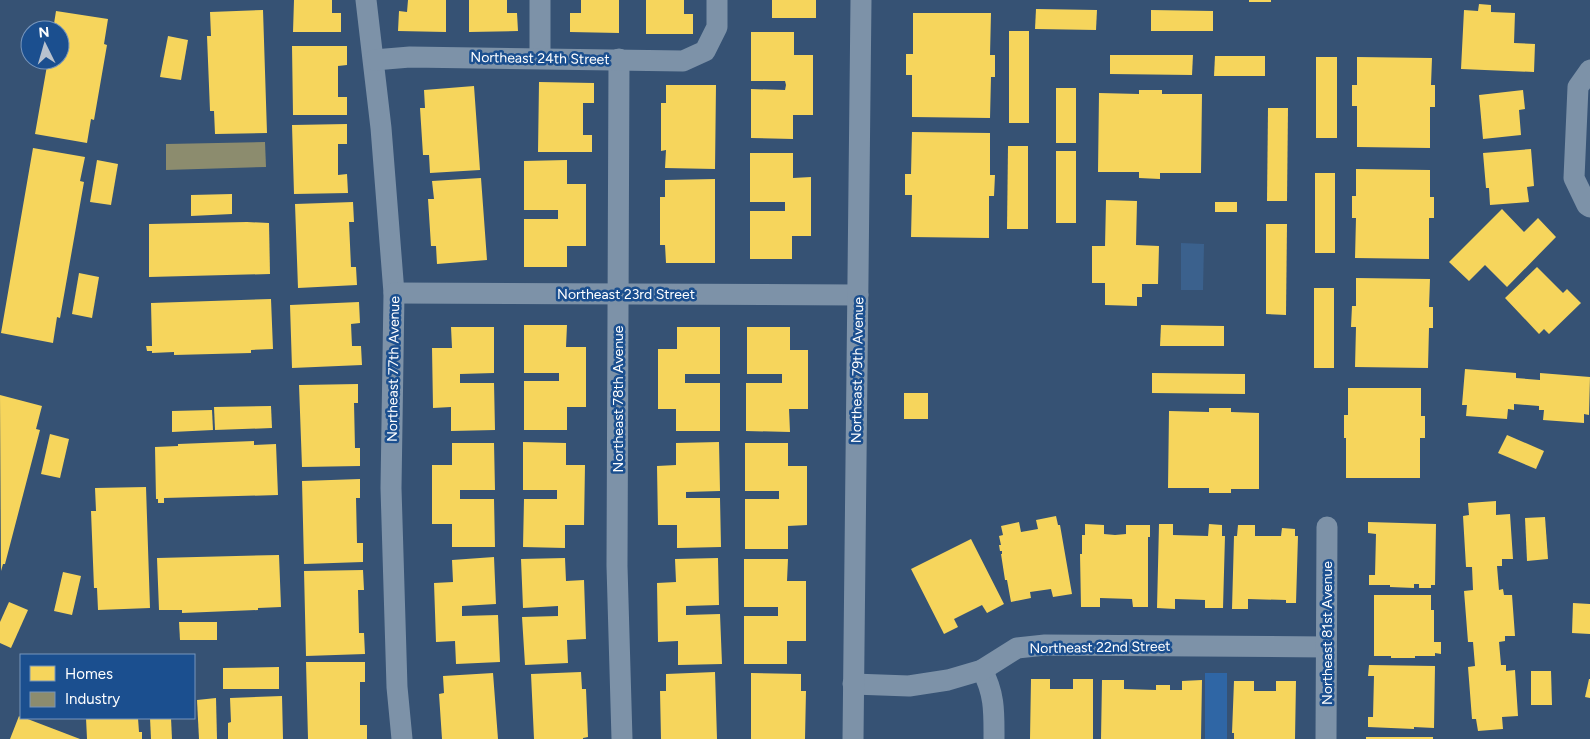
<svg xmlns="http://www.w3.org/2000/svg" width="1590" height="739" font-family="Figtree,sans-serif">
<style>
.green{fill:#2f66a5}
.water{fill:#3b618d}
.homes{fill:#f6d55c}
.industry{fill:#8c8c6e}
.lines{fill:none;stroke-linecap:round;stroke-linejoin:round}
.street{stroke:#7d92a8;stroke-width:21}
.labels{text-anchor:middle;stroke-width:5;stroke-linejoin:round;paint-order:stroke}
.street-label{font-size:14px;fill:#fff;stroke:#1b4f8f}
</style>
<rect width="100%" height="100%" fill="#365274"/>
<!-- green -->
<rect class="green" x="1205" y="673" width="22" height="66"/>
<!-- water -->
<path class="water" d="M1181 243 1204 244 1203 290H1181Z"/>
<!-- homes -->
<g class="homes">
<path d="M294 0H332V13H341V32H293Z"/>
<path d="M408 0H446V32L398 31 399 11 407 12Z"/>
<path d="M469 0H507V13H517L518 31 469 32Z"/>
<path d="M581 0H619V33L570 32V13H581Z"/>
<path d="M646 0H684V14H693V34H646Z"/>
<rect x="772" y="0" width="44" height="18"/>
<rect x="1249" y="0" width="22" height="2"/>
<path d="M1479 4 1491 5V12L1515 13 1514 43 1535 44 1534 72 1461 69 1464 10 1478 11Z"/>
<path d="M1036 9 1097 10 1096 30 1035 29Z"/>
<path d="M263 10 267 133 215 134 214 111H210L207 36H211L210 12Z"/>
<path d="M1151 10 1213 11V31H1151Z"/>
<path d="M56 11 108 19 104 44 107 45 94 120 91 119 87 143 35 134 48 60H60V30H53Z"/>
<path d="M913 13H991L990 55H995V77H991L990 118 912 117V75H906V54H913Z"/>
<rect x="1009" y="31" width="20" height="92"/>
<path d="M751 32H794V55H813V115H793V139L751 138V89L785 90 786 85 785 81H751Z"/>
<path d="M168 36 188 40 181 80 160 77Z"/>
<path d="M292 46H347V65L338 66V97H347V115H293Z"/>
<path d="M1110 55H1193L1192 75 1110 74Z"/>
<path d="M1215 56H1265V76H1214Z"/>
<rect x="1316" y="57" width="21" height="81"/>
<path d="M1357 57 1432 58 1431 85H1435V107H1430V148L1357 147V106H1352V85H1357Z"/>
<path d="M539 82 594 83V103H583V135H592V152H538Z"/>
<path d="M666 85H716L715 169 665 168 666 150 661 151V103H666Z"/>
<path d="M474 86 480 170 430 173 429 155H423L420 108H425L424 90Z"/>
<rect x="1056" y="88" width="20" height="55"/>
<path d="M1139 90H1162V94H1202L1201 173H1160V179L1139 178V172H1098L1099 93 1139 94Z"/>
<path d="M1523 90 1525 109 1519 110 1521 135 1483 139 1479 95Z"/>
<path d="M1268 108H1288L1287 201H1267Z"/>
<path d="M347 124V144H338V175L347 174 348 193 294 194 292 125Z"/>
<path d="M912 132 990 133V175H995L994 196H989V238L911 237 912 195H905V174H911Z"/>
<path d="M1008 146H1028V229H1007Z"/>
<path d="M33 148 85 157 80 181 84 182 60 318 57 317 53 343 1 333Z"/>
<path d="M1531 149 1534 186 1527 187 1529 202 1490 205 1489 188H1486L1483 153Z"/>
<rect x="1056" y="151" width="20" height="72"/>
<path d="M750 153H793V178L811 177V236H792V259H750V211H785V202H750Z"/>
<path d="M97 160 118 164 111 205 90 202Z"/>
<path d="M567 160V184H586V246H567V267H524V219H558V210H524V161Z"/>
<path d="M1356 169 1430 170V197H1434V218H1429V259L1355 258 1356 218H1352V196H1356Z"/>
<rect x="1315" y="173" width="20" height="80"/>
<path d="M481 178 487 260 437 264 436 246H431L428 199H434L432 181Z"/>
<path d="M715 179V263H666L665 245H660V197H665V180Z"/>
<path d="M232 194V214L191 216V195Z"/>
<path d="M1106 200 1137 201 1136 245 1159 246 1158 284H1142V297H1137V306L1105 305V283H1092V246H1105Z"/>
<path d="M353 202 354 222H349L351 267H356L357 285 298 288 295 204Z"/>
<rect x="1215" y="202" width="22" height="10"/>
<path d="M1502 209 1524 232 1538 218 1556 237 1507 287 1485 265 1469 281 1449 262Z"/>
<path d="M247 222 269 223 270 274 149 277V224Z"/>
<path d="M1266 224H1287L1286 315 1266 314Z"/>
<path d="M1537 267 1563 293 1567 289 1581 303 1549 334 1544 329 1539 334 1505 298Z"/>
<path d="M79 273 99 277 92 318 72 314Z"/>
<path d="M1356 278 1430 279 1429 307H1433V328H1429L1428 368 1355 367 1356 327H1351L1352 306H1356Z"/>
<rect x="1314" y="288" width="20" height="80"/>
<path d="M271 299 273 349 251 350V353L174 355V352L152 353V351H147L146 346H152L151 303Z"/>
<path d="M359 302 360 323 351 324 352 346H361L362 365 292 368 290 305Z"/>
<path d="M524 325H567L566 347H586V407H567V430H524V381H559V373H524Z"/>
<path d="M1161 325 1224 326V346H1160Z"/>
<path d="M451 327H494V373L460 374V383H494L495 430 451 431V407L433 408 432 348H452Z"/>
<path d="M677 327H720V374H685V383H720V431H676V409H658V349H677Z"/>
<path d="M747 327H790V350H808V409H789L790 432 746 431V383H782V374H747Z"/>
<path d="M1465 369 1516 373V378L1540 380V373L1590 377 1589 415 1584 414V423L1543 420 1544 410H1539V406L1514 404V410L1508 409 1507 419 1466 416 1467 405H1462Z"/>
<path d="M1152 373 1245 374V394L1152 393Z"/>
<path d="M358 384V403H354L355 448H360V466L302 467 299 385Z"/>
<path d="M1348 388H1421V416H1425V438H1420V478H1346V438H1344V415H1348Z"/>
<rect x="904" y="393" width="24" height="26"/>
<path d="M0 395 42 406 36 429 40 430 5 564H3L1 571Z"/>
<path d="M271 406 272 428 215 430 214 407Z"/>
<path d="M1209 408H1231V412L1259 413V489H1231V493H1209V488H1168L1169 411 1209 412Z"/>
<path d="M212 410 213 430 172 432V411Z"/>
<path d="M50 434 69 439 60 478 41 474Z"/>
<path d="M1507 435 1544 451 1536 469 1498 453Z"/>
<path d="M254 441V445L276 444 278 495 164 498V503H158V499H156L155 447 178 446V444Z"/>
<path d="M523 442 566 443V465H585L584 525H565V548L523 547 524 499H557V490H523Z"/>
<path d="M719 442 720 491 686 492V498H720L721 547 677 548V525H658L657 466 676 465V443Z"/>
<path d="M452 443H494L495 490H460V499H494L495 547H452V524H432V465H452Z"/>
<path d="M745 443H788V466H807V525L788 526V549H745V499H779V491H745Z"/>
<path d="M360 479V498H356L357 543H363V562L304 564 302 481Z"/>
<path d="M146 487 150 608 98 610 97 588H94L91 511H96L95 488Z"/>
<path d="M1496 501V515L1510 514 1513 559H1502V566H1497L1499 590 1503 589 1504 595H1512L1515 636H1505V641L1499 642 1501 665H1506V671L1515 670 1518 716 1502 717 1503 729 1478 731 1476 719H1472L1468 667 1475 666 1473 642H1468L1464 591 1473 590 1472 567H1466L1463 516 1469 515 1468 503Z"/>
<path d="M1056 516 1058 525H1060L1072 594 1053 597 1051 589 1030 592 1031 598 1011 602 1007 580H1005L1001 554H1002V551H1000L999 545H1001L999 536 1003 535 1001 526 1019 522 1021 532 1038 529 1036 520Z"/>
<path d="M1545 517 1548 559 1527 561 1525 518Z"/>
<path d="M1368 522 1436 524 1435 585H1431V588H1419V584H1414V588L1390 587V585H1369V575H1375L1376 534 1368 533Z"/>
<path d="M1085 524 1104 525V534L1115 535 1126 534V525H1150V537H1148V607H1133L1132 599 1100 598V607H1081L1080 554H1082V535H1085Z"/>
<path d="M1159 524H1173V535L1208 536 1209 524 1222 525V536H1225L1223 608H1205V600L1175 599V609L1157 608Z"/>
<path d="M1238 525H1255V536H1281L1282 528 1295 529V536H1298L1296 603H1286V600L1248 599V609H1232L1234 536H1237Z"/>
<path d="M971 539 1004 604 987 613 982 605 954 619 958 627 944 634 911 569Z"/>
<path d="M279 555 281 607 258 608V610L182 613V610H159L157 558Z"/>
<path d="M494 557 496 604 462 606V616L498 615 500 662 456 664 455 641 436 642 434 583 453 582 452 560Z"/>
<path d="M565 558 566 581 584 580 586 639 567 640 568 663 525 665 522 617 558 616V606L523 608 521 559Z"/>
<path d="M718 558 719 605 686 606V615L720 614 722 664 678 665V641L658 642 657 583 676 582 675 559Z"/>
<path d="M744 559H788L787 581H806V641H787V664H744V616H778V607H744Z"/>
<path d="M363 570 364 590H358L359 633H364L365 654 306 656 304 571Z"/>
<path d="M63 572 81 576 72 615 54 611Z"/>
<path d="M1374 595H1431V610H1434V642H1441V654L1435 653V656H1415V658H1391V656H1374Z"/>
<path d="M9 602 28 610 11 648 0 643V622Z"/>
<path d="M1573 603 1590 604V634L1572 633Z"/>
<path d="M179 622H217V640H180Z"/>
<path d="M306 662H365V682H360V725H367V739H308Z"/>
<path d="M1369 665 1435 666 1434 728 1414 727V729L1368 727V717H1373L1374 676H1368Z"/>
<path d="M279 667V689H223V668Z"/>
<path d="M1531 671H1551L1552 705H1531Z"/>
<path d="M581 672 582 689H586L588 737 583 738V739H534L531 674Z"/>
<path d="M715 672 717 739H661L660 691H666V674Z"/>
<path d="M493 673 498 739H442L439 694 444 693 443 676Z"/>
<path d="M751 673 801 674V691H806L805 739H751Z"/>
<path d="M1031 679H1050V689H1073V679H1093V739H1030Z"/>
<path d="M1589 679H1590V698L1585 697Z"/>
<path d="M1102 680H1124V689L1156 690V685H1170V690H1182V681L1202 680 1201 739H1101Z"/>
<path d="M1234 681H1254V691H1276V681H1296L1295 739H1234V733H1232Z"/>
<path d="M282 696 283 739H228V723L231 722 230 698Z"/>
<path d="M216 698 217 739H199L197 700Z"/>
<path d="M19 716 21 718H25L80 739H10Z"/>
<path d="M86 718H138L139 732H142V739H87Z"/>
<path d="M150 718H171L172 739H151Z"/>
<rect x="1366" y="737" width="67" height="2"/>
</g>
<!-- industry -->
<path class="industry" d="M265 142 266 167 166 170V144Z"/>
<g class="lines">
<!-- street -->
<g class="street">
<path d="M366 0 381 128 394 293 391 488 397 687 402 739"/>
<path d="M540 0V58"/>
<path d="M619 59 617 566 622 739"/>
<path d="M374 60 410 57 683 61 705 51 717 27V0"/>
<path d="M1590 70 1578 87 1574 178 1587 205 1590 207"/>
<path d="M394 293 858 295"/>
<path d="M982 670C995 694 994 713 994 739"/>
<path d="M853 684 909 686 948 680 982 670 1017 648 1045 645 1326 647"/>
<path d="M853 739 861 0"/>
<path d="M1326 739 1327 527"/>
</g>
</g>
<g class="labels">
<!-- street labels -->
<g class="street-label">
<text transform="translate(540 58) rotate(1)" y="5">Northeast 24th Street</text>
<text x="626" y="299">Northeast 23rd Street</text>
<text transform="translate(393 369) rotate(-89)" y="5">Northeast 77th Avenue</text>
<text transform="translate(857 370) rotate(-89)" y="5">Northeast 79th Avenue</text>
<text transform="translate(618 399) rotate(-90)" y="5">Northeast 78th Avenue</text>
<text transform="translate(1327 633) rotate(-90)" y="5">Northeast 81st Avenue</text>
<text transform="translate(1100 647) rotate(-1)" y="5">Northeast 22nd Street</text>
</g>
</g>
<!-- legend -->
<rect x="20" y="654" width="175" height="65" fill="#1b4f8f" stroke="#7695bc"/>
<rect x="30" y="666" width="25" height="15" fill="#f6d55c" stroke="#7695bc"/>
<text x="65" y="679" font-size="15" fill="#ffffff">Homes</text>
<rect x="30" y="692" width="25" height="15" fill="#8c8c6e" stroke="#7695bc"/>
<text x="65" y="704" font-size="15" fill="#ffffff">Industry</text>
<!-- north arrow -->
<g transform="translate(45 45) rotate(355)"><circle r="24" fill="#1b4f8f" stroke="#7695bc"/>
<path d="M0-4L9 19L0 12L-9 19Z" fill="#b9c2ce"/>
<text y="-8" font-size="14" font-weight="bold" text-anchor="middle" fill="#ffffff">N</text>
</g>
</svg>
